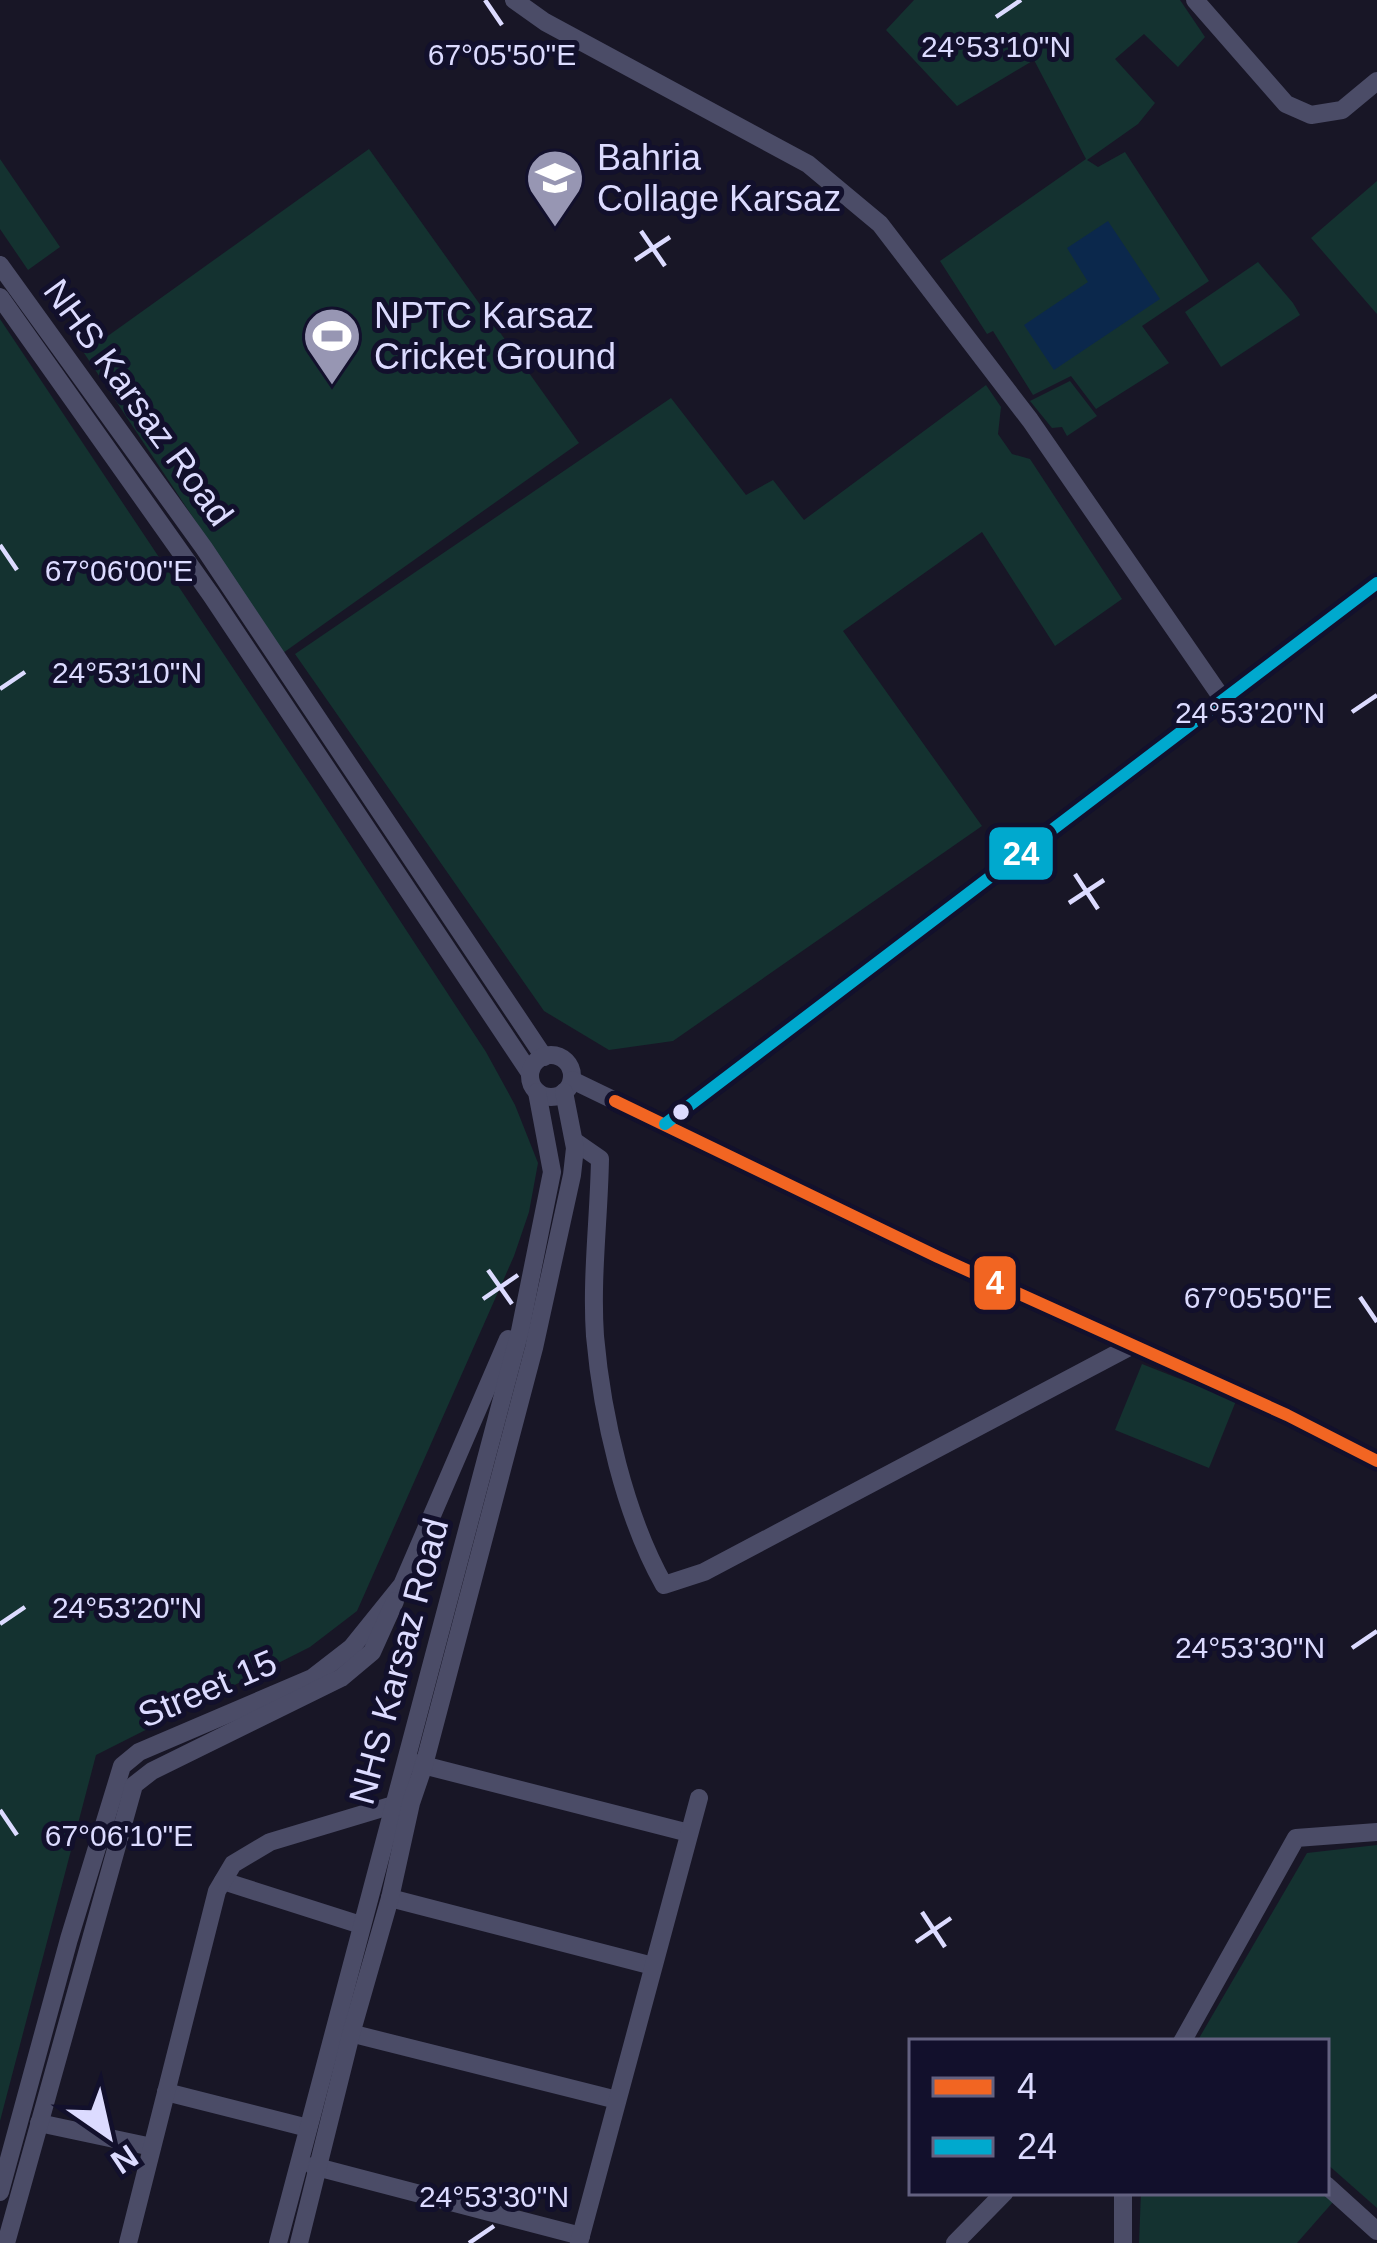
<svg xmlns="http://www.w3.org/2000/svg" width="1377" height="2243" font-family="Helvetica,sans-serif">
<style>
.green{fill:#143230}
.water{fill:#0b284c}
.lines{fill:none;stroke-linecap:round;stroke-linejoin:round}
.minor{stroke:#4b4c67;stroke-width:18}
.bus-1-casing{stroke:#12102c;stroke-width:21}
.bus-2-casing{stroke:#12102c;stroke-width:21}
.bus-1{stroke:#f26522;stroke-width:12}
.bus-2{stroke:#00a9ce;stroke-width:12}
.ticks{fill:none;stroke:#dcdbff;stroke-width:4.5}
.bus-dot{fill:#dcdbff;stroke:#12102c;stroke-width:4.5}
.labels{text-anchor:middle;stroke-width:10;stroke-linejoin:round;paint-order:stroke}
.poi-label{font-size:36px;fill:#dcdbff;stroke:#12102c;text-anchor:start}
.street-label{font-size:36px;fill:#dcdbff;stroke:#12102c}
.ticks-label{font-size:30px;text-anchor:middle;fill:#dcdbff;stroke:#12102c;stroke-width:10;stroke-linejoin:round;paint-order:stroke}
.line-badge{stroke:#12102c;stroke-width:4.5}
.badge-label{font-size:33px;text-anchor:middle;font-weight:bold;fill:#fff}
</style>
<rect width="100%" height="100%" fill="#181626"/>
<!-- green -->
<g class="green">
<path d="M914 0H1180L1205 37 1178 67 1144 34 1115 59 1155 103 1138 124 1087 160 1098 167 1125 152 1209 281 1142 326 1169 363 1096 409 1071 376 1033 395 993 331 987 334 940 261 1086 159 1034 60 957 106 886 30Z"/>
<path d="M369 149 579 443 283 653 84 353Z"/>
<path d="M0 159 60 247 28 270 0 229Z"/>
<path d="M1377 181V314L1311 238Z"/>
<path d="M1258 262 1293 303 1300 315 1221 367 1185 312Z"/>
<path d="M0 319 319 797 486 1052 515 1105 538 1163 529 1212 514 1256 357 1611 310 1647 96 1755 0 2121Z"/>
<path d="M1070 381 1097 416 1067 436 1062 427 1052 428 1030 401Z"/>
<path d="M986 385 1001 407 998 434 1012 454 1030 459 1122 599 1055 646 982 532 843 631 982 826 673 1041 609 1050 544 1011 295 654 671 398 746 495 773 480 804 520Z"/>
<path d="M1142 1364 1236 1401 1209 1468 1115 1430Z"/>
<path d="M1377 1845V2208L1326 2163V2042L1198 2040 1307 1853Z"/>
<path d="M1141 2192H1322L1333 2202 1297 2243H1139Z"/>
</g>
<!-- water -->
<path class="water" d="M1108 221 1160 299 1054 370 1024 325 1088 282 1067 248Z"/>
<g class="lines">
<!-- minor -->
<g class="minor">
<path d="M514 0 545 22 808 164 880 224 1030 420 1224 701"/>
<path d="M1195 0 1286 104 1311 115 1342 110 1377 81"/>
<path d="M0 265 204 548 544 1057"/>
<path d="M0 297 211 595 530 1073"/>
<circle cx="551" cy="1076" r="21"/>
<path d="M572 1080 938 1257 1287 1415 1377 1461"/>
<path d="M665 1124 1377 583"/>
<path d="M574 1141 600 1159C599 1218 591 1278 595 1336 602 1416 625 1516 664 1585L704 1572 1133 1345"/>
<path d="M415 1763 689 1833"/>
<path d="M223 1881 361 1925"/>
<path d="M390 1898 653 1966"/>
<path d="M342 2031 617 2100"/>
<path d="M1182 2042 1296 1838 1377 1832"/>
<path d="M166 2092 308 2128"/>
<path d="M39 2123 152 2147"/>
<path d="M313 2166 581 2236"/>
<path d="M1326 2185 1377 2231"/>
<path d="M0 2192 69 1939 122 1766 139 1752 312 1678 352 1647 402 1585 508 1339"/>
<path d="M1123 2192V2243"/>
<path d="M6 2243 134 1785 152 1771 341 1678 372 1652 395 1601"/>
<path d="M128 2243 217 1891 233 1864 270 1842 393 1805"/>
<path d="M278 2243 520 1331 552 1172 537 1092"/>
<path d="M299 2243 351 2034 390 1898 411 1803 424 1765 534 1348 572 1175 575 1148 564 1092"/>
<path d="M579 2243 699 1798"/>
<path d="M955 2243 1005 2192"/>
</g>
<!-- bus-1 casing -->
<g class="bus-1-casing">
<path id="bus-1" d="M615 1101 938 1257 1287 1415 1377 1461"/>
</g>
<!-- bus-2 casing -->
<g class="bus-2-casing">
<path id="bus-2" d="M665 1124 1377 583"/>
</g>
<!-- bus-1 -->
<use href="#bus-1" class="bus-1"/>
<!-- bus-2 -->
<use href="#bus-2" class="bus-2"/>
</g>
<!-- ticks -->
<path class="ticks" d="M485 0 502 25M996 17 1021 0M641 231 665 266M635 260 670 237M0 545 17 570M0 689 25 672M1352 712 1377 695M1075 874 1098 909M1069 903 1104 880M488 1270 512 1304M1360 1297 1377 1322M483 1299 518 1275M0 1624 25 1607M1352 1648 1377 1631M0 1810 17 1835M922 1912 945 1947M916 1942 951 1918M469 2243 494 2226"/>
<!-- icons -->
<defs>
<g id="university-pin" transform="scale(3)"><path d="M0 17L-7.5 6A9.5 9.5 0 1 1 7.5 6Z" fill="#9796b3" stroke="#12102c"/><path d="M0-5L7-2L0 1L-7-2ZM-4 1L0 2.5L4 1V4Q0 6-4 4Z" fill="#fff"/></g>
<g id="stadium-pin" transform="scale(3)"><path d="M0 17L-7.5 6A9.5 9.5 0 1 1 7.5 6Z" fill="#9796b3" stroke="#12102c"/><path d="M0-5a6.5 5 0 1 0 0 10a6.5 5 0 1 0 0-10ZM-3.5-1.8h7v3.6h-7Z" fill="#fff"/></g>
</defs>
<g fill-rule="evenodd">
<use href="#university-pin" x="555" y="178"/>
<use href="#stadium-pin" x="332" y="336"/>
</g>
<!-- markers -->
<circle class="bus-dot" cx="681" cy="1112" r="10"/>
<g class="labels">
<!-- poi labels -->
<g class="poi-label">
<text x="597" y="170">Bahria<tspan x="597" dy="41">Collage Karsaz</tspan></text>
<text x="374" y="328">NPTC Karsaz<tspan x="374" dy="41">Cricket Ground</tspan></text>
</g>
<!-- street labels -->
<g class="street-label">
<text transform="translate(139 402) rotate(54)" y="13">NHS Karsaz Road</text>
<text transform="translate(398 1661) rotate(-75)" y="13">NHS Karsaz Road</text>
<text transform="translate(207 1688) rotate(-23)" y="13">Street 15</text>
</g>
</g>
<g class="ticks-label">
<text x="996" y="57">24°53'10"N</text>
<text x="502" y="65">67°05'50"E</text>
<text x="119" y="581">67°06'00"E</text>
<text x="127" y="683">24°53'10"N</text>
<text x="1250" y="723">24°53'20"N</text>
<text x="1258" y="1308">67°05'50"E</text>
<text x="127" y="1618">24°53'20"N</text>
<text x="1250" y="1658">24°53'30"N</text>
<text x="119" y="1846">67°06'10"E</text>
<text x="494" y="2207">24°53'30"N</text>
</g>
<g class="line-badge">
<rect x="987" y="825" width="68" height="57" rx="12" fill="#00a9ce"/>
<rect x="972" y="1254" width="46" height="58" rx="12" fill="#f26522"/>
</g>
<g class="badge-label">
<text x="1021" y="865">24</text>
<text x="995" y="1294">4</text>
</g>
<!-- legend -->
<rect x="909" y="2039" width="420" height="156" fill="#12102c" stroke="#636180" stroke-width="3"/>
<rect x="933" y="2078" width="60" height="18" fill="#f26522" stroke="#636180" stroke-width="3"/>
<text x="1017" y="2099" font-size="36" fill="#dcdbff">4</text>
<rect x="933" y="2138" width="60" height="18" fill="#00a9ce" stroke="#636180" stroke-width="3"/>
<text x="1017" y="2159" font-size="36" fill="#dcdbff">24</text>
<!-- north arrow -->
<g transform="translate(108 2135) rotate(146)" stroke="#12102c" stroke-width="9" paint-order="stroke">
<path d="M0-9L21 45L0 30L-21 45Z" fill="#dcdbff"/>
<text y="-18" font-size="33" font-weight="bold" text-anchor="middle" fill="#dcdbff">N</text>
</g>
</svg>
